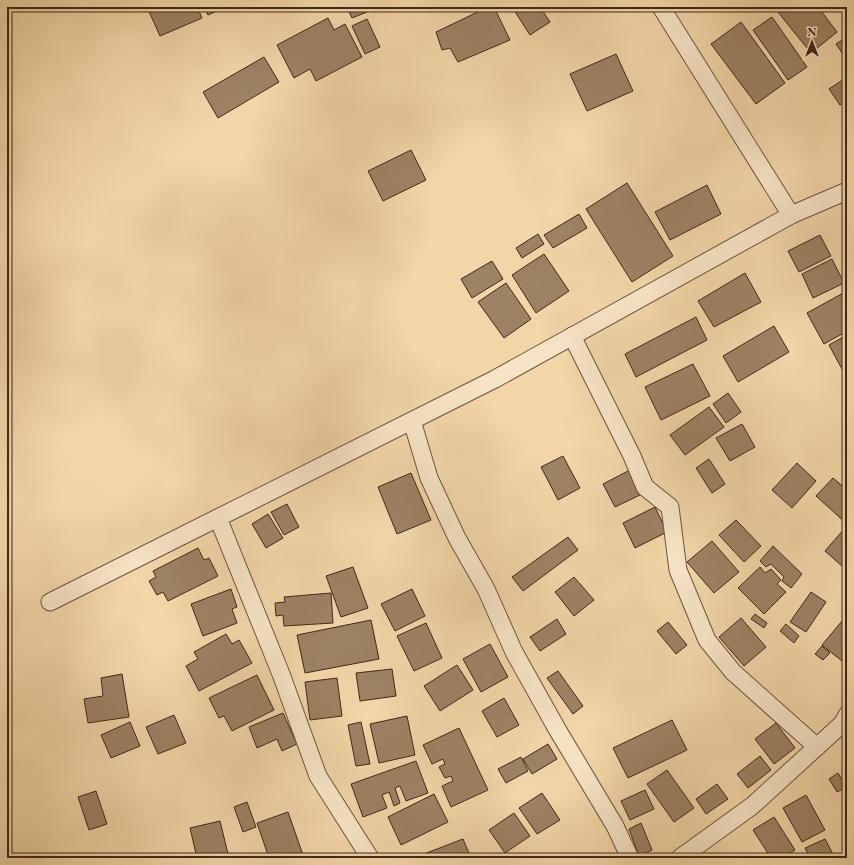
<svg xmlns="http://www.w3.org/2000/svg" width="854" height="865" font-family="'EB Garamond',serif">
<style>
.building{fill:#9d8264;stroke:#41271a}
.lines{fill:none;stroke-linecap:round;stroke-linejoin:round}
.minor-casing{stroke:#6d533e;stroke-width:19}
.minor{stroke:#f7e4c6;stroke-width:17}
</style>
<rect width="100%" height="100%" fill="#f2d6a8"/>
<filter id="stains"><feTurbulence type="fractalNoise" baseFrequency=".005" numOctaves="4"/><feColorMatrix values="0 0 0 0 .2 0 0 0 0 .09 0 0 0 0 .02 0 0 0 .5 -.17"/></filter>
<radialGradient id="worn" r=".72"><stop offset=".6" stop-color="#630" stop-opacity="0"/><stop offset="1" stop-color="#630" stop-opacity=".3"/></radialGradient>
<!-- building -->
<g class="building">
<path d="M147 7H197L202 18 160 36Z"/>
<path d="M204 7H226L208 15Z"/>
<path d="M347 7H365L367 12 352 18Z"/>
<path d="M488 7H494L510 40 458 62 450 48 442 50 436 32Z"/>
<path d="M512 7H540L550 22 530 35Z"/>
<path d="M774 7H818L837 32 811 53Z"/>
<path d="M772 17 807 67 788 80 753 30Z"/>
<path d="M328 18 334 30 345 24 362 57 316 81 310 69 294 78 277 45Z"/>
<path d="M367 19 380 47 365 54 352 26Z"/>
<path d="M741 22 785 83 756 104 711 44Z"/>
<path d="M847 37V60L836 44Z"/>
<path d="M616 54 633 91 587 111 570 74Z"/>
<path d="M264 57 279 82 218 118 203 92Z"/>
<path d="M847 77V100L840 105 829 89Z"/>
<path d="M411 150 426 180 383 201 368 171Z"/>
<path d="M627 183 673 256 632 282 586 209Z"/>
<path d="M707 185 721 214 670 240 655 212Z"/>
<path d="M579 214 587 228 553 248 544 235Z"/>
<path d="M538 234 544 244 522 258 516 248Z"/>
<path d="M820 235 831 256 799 272 788 251Z"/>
<path d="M544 254 569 291 536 313 512 275Z"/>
<path d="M832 259 844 283 813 298 802 274Z"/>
<path d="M492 261 503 279 472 298 461 279Z"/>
<path d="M745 273 761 302 714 327 698 301Z"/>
<path d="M506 283 531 319 504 338 478 302Z"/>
<path d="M845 292 847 295V331L824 344 807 313Z"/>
<path d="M696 317 707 340 636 377 625 354Z"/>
<path d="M774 326 789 352 738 382 723 356Z"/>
<path d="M847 335V366L842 369 829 345Z"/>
<path d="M693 364 710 396 661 420 645 387Z"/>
<path d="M728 393 741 412 726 423 713 404Z"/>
<path d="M709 407 724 427 685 455 670 435Z"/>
<path d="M742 424 755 447 730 461 716 438Z"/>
<path d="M563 456 580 488 558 500 541 467Z"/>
<path d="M709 459 725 484 712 493 696 468Z"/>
<path d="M797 463 816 481 792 508 772 490Z"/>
<path d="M630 470 642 494 615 507 603 484Z"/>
<path d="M411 473 431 520 397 534 378 487Z"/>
<path d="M833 478 847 490 846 523 816 496Z"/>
<path d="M287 504 299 527 284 535 271 512Z"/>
<path d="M655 507 667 532 635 548 623 523Z"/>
<path d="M268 514 283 538 266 548 252 524Z"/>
<path d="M736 520 761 546 744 562 719 535Z"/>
<path d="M845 528 847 530V561L842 566 825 551Z"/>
<path d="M568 537 578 550 523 591 512 577Z"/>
<path d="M712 541 739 572 714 593 687 562Z"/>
<path d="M773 546 802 574 791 588 782 581 784 577 771 564 766 567 760 561Z"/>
<path d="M198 548 204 560 209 558 218 576 168 601 163 592 157 595 149 581 156 577 153 571Z"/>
<path d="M353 567 368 608 341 617 326 576Z"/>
<path d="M760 567 765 573 771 569 781 580 777 584 786 592 764 614 738 588Z"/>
<path d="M574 577 594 600 574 616 555 592Z"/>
<path d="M231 589 237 607 232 609 237 623 203 636 191 604Z"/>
<path d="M412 589 425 616 395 631 381 604Z"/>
<path d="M811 592 826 602 806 632 790 622Z"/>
<path d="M331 593 333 623 284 626 283 615 276 616 275 603 285 602 284 597Z"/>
<path d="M755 614 767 623 764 628 751 619Z"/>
<path d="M847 615V665L822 645Z"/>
<path d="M741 618 766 647 744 666 719 637Z"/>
<path d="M557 619 566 634 540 651 530 637Z"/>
<path d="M371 620 379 659 305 673 297 635Z"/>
<path d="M668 622 687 645 676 654 657 631Z"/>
<path d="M426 623 442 658 414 671 397 636Z"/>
<path d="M786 624 799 636 794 643 780 631Z"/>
<path d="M226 634 232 644 239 640 252 663 199 691 186 666 198 659 194 652Z"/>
<path d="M490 644 508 677 481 692 463 659Z"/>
<path d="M822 646 830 653 823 660 815 654Z"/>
<path d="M457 665 473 690 440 711 424 686Z"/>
<path d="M392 669 396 696 360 701 356 673Z"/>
<path d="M558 671 583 706 573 714 547 678Z"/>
<path d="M122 674 129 717 88 723 84 699 103 696 101 678Z"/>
<path d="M257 675 274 710 232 731 224 716 219 718 209 698Z"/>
<path d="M337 678 342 716 310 720 305 682Z"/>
<path d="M504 698 519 725 497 737 482 711Z"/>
<path d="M283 713 297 744 282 751 277 739 257 748 249 727Z"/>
<path d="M174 715 186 743 158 754 146 727Z"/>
<path d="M407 716 415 755 379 763 370 724Z"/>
<path d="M672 720 687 750 628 778 613 748Z"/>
<path d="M130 722 140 746 111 758 101 735Z"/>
<path d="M361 722 370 764 356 766 348 725Z"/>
<path d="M776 723 795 748 774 764 755 739Z"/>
<path d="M459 728 488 790 451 807 442 786 453 781 451 776 445 778 439 767 445 764 443 759 432 764 423 745Z"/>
<path d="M548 744 557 759 532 774 523 759Z"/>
<path d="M760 756 771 770 748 788 737 774Z"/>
<path d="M521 757 528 771 506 783 498 769Z"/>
<path d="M416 761 428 793 406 801 400 786 395 788 400 803 394 806 389 792 382 795 387 808 363 817 351 784Z"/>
<path d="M667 770 694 808 674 822 647 784Z"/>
<path d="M838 773 846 787 837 792 829 779Z"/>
<path d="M717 784 728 799 706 814 696 799Z"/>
<path d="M645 790 654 809 630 820 621 801Z"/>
<path d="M96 791 107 824 89 830 78 797Z"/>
<path d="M542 793 560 820 537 834 519 808Z"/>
<path d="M434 794 448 822 401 845 388 817Z"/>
<path d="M806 795 825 830 802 842 783 808Z"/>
<path d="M247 802 256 827 243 832 234 807Z"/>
<path d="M288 812 304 858H269L257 823Z"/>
<path d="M514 813 530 836 505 853 489 830Z"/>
<path d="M774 817 795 850 783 858H771L753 830Z"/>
<path d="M220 821 229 858H197L190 828Z"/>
<path d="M641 823 652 850 639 856 629 829Z"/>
<path d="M463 839 471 858 416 857Z"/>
<path d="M825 839 835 858H810L805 848Z"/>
</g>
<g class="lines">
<!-- minor casing -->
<g class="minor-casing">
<g id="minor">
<path d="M661 7 791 215"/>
<path d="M572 336 632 456 645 487 670 507 678 570 707 640 733 672 817 747"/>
<path d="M412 421 429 478 457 538 486 589 514 652 557 729 615 826 630 858"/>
<path d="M218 518 281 674 318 776 370 858"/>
<path d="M50 602 495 379 791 215 847 191"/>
<path d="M680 858 752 806 843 723 847 715"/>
</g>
</g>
<!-- minor -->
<use href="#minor" class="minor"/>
</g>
<!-- margin -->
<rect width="854" height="865" fill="none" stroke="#f2d6a8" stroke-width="24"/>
<rect x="8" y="8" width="838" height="849" fill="none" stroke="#41271a" stroke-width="2"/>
<rect x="12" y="12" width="830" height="841" fill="none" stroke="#41271a"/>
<!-- north arrow -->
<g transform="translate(812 42)" stroke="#f7e4c6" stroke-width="3" paint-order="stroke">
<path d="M0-3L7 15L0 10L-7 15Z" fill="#41271a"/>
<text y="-6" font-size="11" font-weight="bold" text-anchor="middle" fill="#41271a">N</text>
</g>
<rect width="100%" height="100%" filter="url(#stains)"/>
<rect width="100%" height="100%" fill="url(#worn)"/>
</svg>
